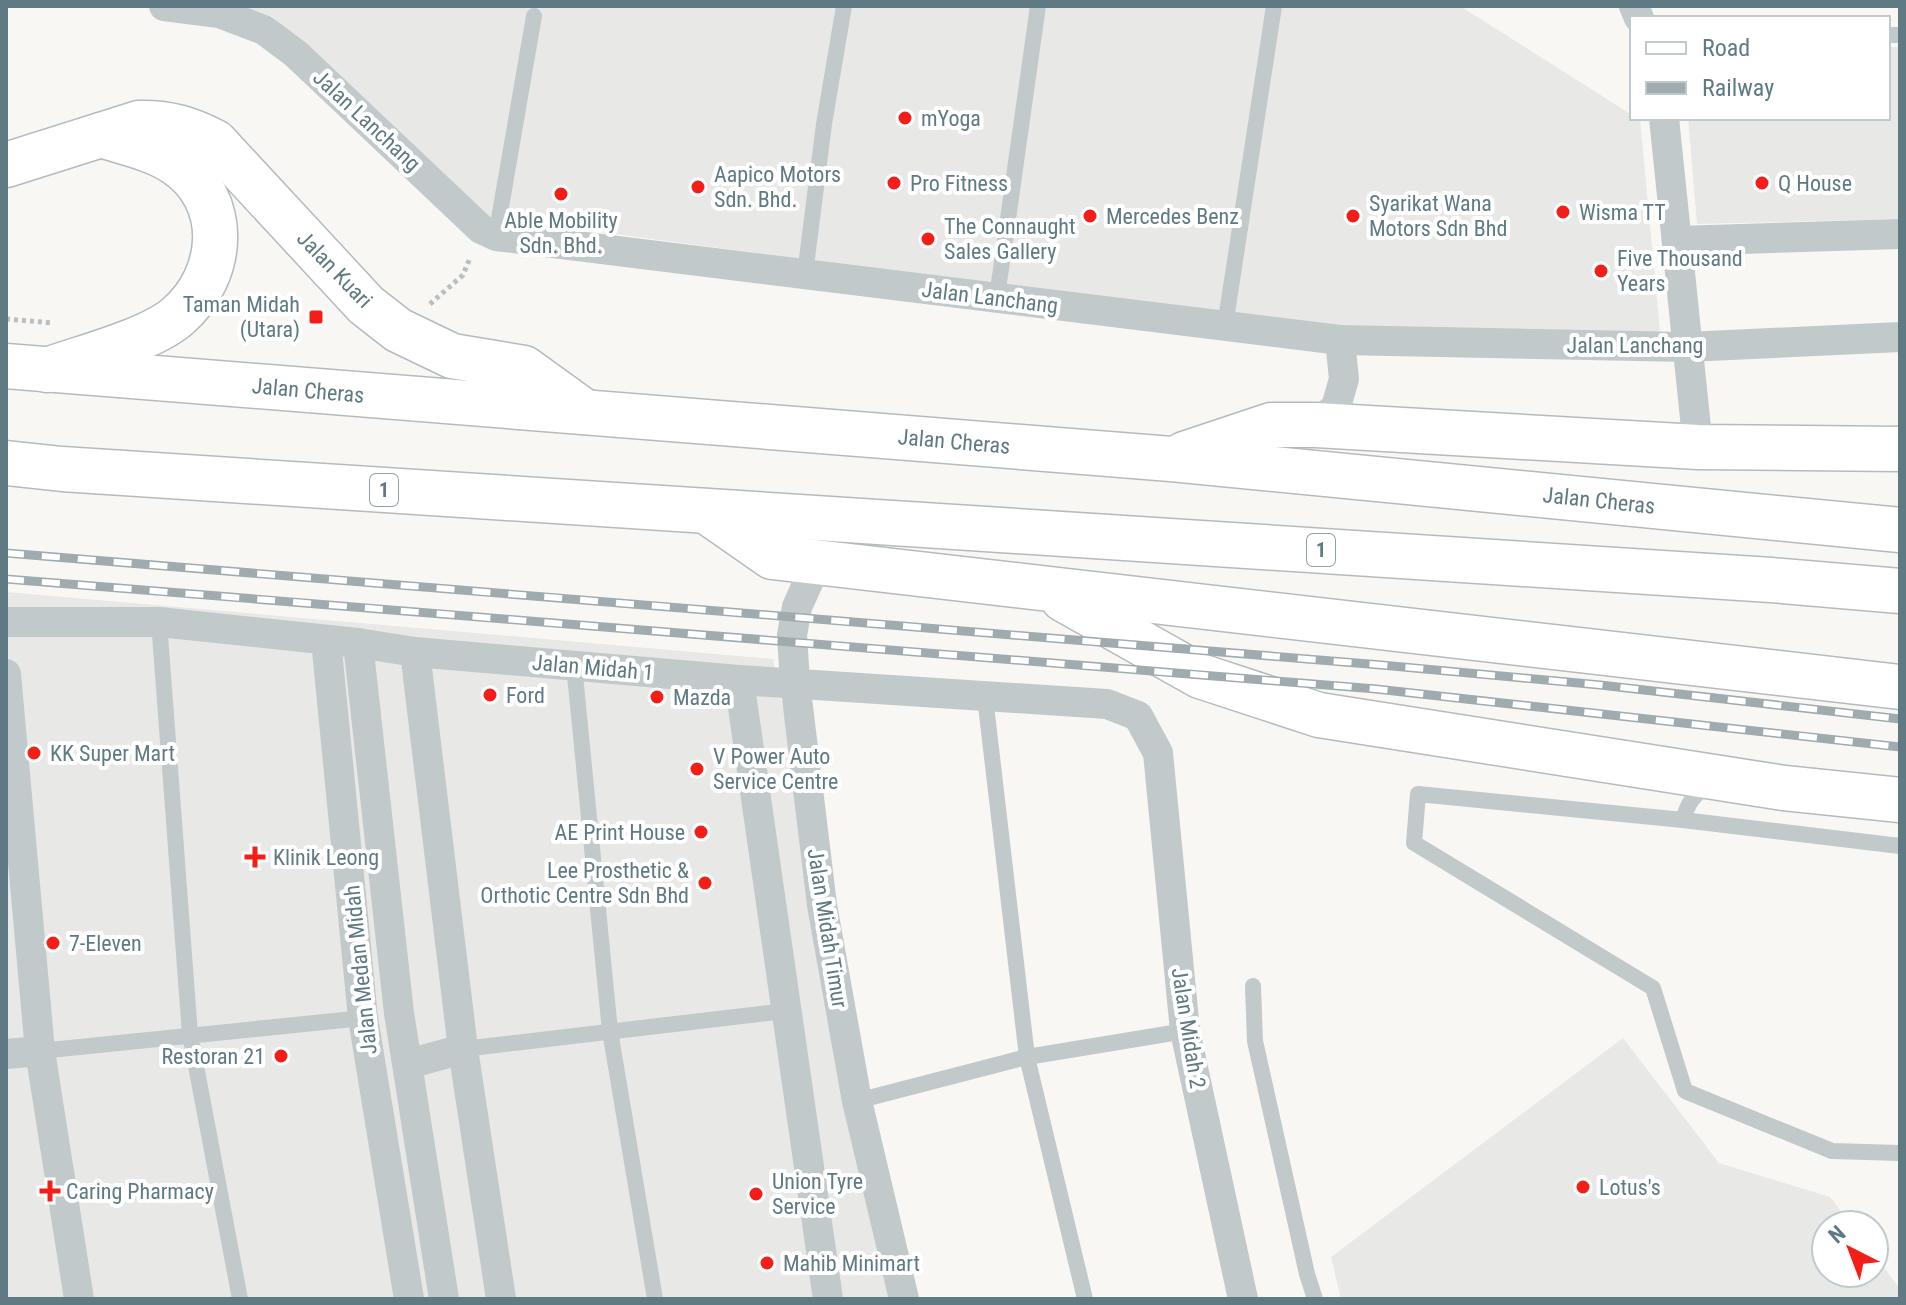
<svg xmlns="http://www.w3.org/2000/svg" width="1906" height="1305" font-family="'Roboto Condensed',sans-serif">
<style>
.built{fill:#e8e9e7}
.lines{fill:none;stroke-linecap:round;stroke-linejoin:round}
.secondary-casing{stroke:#b2bbbe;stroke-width:47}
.highway-casing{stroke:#b5bbbd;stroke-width:47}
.path{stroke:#babfc1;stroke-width:5;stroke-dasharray:4 4;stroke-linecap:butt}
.lane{stroke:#c2c9cb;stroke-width:16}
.street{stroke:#c2c9cb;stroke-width:30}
.secondary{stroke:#fff;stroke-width:44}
.highway{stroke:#fff;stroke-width:44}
.rail-casing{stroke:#a0abaf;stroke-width:9}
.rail{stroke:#fff;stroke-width:6;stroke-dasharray:18;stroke-linecap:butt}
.poi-dot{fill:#f51d17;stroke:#fff;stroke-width:3}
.labels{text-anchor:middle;stroke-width:8;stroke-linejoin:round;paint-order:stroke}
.shield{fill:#fff;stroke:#8fa2a8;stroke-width:2}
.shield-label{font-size:20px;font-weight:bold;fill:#5f7a82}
.poi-label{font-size:22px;fill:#5f7a82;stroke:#fff;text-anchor:start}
.street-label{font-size:22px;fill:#5f7a82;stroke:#fff}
</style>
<rect width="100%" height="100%" fill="#f8f7f4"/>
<!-- built -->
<g class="built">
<path d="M239 6H1460L1632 115V118L1640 119 1660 332 1351 327 920 275 488 217 273 17Z"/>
<path d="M1888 47H1900V219L1697 224 1688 118H1888Z"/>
<path d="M6 592 773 659 899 1299 6 1297Z"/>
<path d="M1623 1038 1719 1163 1830 1197 1852 1225H1826V1273H1874V1254L1900 1289V1299H1341L1331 1257Z"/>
</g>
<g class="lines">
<!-- secondary casing -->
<g class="secondary-casing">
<g id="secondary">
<path d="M6 165 139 123C168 122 190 129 215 142L366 305 398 330 452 356 524 368 585 412"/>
<path d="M47 370C83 357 151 340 178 316 225 275 231 200 175 163 153 148 125 143 101 135"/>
</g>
</g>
<!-- highway casing -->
<g class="highway-casing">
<g id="highway">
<path d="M6 366 1171 459 1900 530"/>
<path d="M1184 454 1271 425H1316L1698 447 1900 449"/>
<path d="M6 463 62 469 1771 580 1900 591"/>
<path d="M706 511 772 557 1900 687"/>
<path d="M1063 599 1200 676 1319 715 1784 788 1900 800"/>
</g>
</g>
<!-- path -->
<g class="path">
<path d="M430 304 463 275 470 258"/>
<path d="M6 319 53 323"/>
</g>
<!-- lane -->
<g class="lane">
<path d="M1888 35H1900"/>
<path d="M496 236 534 16"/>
<path d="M805 274 824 124 844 6"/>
<path d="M997 297 1038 6"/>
<path d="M1225 326 1274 6"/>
<path d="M159 622 190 1034 240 1299"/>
<path d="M574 665 610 1031 655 1299"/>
<path d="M985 697 1027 1057 1085 1299"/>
<path d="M1683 820C1688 802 1694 794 1710 785"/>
<path d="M1900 846 1683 820 1418 794 1414 843 1653 988 1685 1091 1832 1151 1900 1153"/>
<path d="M1253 986 1255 1041 1307 1274 1315 1299"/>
<path d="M463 1049 785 1011"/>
<path d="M40 1051 363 1018"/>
<path d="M857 1101 1027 1057 1185 1031"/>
</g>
<!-- street -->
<g class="street">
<path d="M164 6 219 13 264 30 296 54 481 229 496 236 1340 340 1687 347 1900 337"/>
<path d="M1634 6 1639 18"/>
<path d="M1664 118 1698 447"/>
<path d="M1678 241 1900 234"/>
<path d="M1316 425 1336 407 1344 379 1340 340"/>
<path d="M826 562 810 578 797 607 792 635 795 682 822 905 857 1101 904 1299"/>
<path d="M6 622H159L358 643 415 652 739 680 1107 704 1138 716 1158 753 1185 1031 1243 1299"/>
<path d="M326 640 363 1018 409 1299"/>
<path d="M358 643 399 1013 444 1299"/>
<path d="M415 652 463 1049 501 1299"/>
<path d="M6 674 40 1051 79 1299"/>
<path d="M739 680 828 1299"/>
<path d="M6 1054 40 1051"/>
<path d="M408 1064 463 1049"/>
</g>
<!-- secondary -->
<use href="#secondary" class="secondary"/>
<!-- highway -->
<use href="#highway" class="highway"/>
<!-- rail casing -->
<g class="rail-casing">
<g id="rail">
<path d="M6 553 1381 665 1600 685 1900 719"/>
<path d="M6 579 1376 689 1900 747"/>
</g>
</g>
<!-- rail -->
<use href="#rail" class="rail"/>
</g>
<!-- markers -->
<g class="poi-dot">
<circle cx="905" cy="118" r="8"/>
<circle cx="894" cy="183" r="8"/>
<circle cx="1762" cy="183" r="8"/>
<circle cx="698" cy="187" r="8"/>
<circle cx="561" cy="194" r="8"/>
<circle cx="1563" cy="212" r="8"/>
<circle cx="1090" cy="216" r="8"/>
<circle cx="1353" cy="216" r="8"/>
<circle cx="928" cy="239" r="8"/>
<circle cx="1601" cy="271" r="8"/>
<rect x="308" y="309" width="16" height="16" rx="4"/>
<circle cx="490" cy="695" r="8"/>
<circle cx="657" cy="697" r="8"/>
<circle cx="34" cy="753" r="8"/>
<circle cx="697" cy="769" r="8"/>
<circle cx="701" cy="832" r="8"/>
<path d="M251 845h8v8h8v8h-8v8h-8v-8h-8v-8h8z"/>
<circle cx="705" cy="883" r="8"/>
<circle cx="53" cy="943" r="8"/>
<circle cx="281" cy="1056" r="8"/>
<circle cx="1583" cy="1187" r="8"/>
<path d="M46 1179h8v8h8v8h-8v8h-8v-8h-8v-8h8z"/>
<circle cx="756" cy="1194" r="8"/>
<circle cx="767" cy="1263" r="8"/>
</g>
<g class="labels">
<!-- shield labels -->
<g class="shield">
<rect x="370" y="474" width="28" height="32" rx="6"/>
<rect x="1307" y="534" width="28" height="32" rx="6"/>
</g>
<g class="shield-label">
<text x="384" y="497">1</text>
<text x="1321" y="557">1</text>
</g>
<!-- poi labels -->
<g class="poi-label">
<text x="921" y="126">mYoga</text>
<text x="714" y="182">Aapico Motors<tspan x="714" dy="25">Sdn. Bhd.</tspan></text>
<text x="910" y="191">Pro Fitness</text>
<text x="1778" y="191">Q House</text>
<text x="1369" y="211">Syarikat Wana<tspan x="1369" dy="25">Motors Sdn Bhd</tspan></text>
<text x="1579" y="220">Wisma TT</text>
<text x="1106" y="224">Mercedes Benz</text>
<text x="561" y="228" text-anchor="middle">Able Mobility<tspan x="561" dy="25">Sdn. Bhd.</tspan></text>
<text x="944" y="234">The Connaught<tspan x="944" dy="25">Sales Gallery</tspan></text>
<text x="1617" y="266">Five Thousand<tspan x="1617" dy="25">Years</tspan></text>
<text x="300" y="312" text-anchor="end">Taman Midah<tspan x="300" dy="25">(Utara)</tspan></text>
<text x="506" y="703">Ford</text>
<text x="673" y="705">Mazda</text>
<text x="50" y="761">KK Super Mart</text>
<text x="713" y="764">V Power Auto<tspan x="713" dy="25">Service Centre</tspan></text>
<text x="685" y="840" text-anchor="end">AE Print House</text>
<text x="273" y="865">Klinik Leong</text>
<text x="689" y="878" text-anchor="end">Lee Prosthetic &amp;<tspan x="689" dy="25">Orthotic Centre Sdn Bhd</tspan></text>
<text x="69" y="951">7-Eleven</text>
<text x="265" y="1064" text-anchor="end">Restoran 21</text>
<text x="772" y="1189">Union Tyre<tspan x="772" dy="25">Service</tspan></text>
<text x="1599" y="1195">Lotus's</text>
<text x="66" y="1199">Caring Pharmacy</text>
<text x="783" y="1271">Mahib Minimart</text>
</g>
<!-- street labels -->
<g class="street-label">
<text transform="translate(367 120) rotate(43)" y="8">Jalan Lanchang</text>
<text transform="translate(335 269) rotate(46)" y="8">Jalan Kuari</text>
<text transform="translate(990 297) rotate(7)" y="8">Jalan Lanchang</text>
<text x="1635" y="353">Jalan Lanchang</text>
<text transform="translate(308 390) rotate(5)" y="8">Jalan Cheras</text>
<text transform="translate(954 441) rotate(5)" y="8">Jalan Cheras</text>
<text transform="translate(1599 500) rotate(6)" y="8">Jalan Cheras</text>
<text transform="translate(593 667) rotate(5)" y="8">Jalan Midah 1</text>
<text transform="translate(828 928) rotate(81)" y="8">Jalan Midah Timur</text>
<text transform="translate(360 970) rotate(-96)" y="8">Jalan Medan Midah</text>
<text transform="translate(1189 1028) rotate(81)" y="8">Jalan Midah 2</text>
</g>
</g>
<!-- border -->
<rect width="1906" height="1305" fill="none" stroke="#5f7a82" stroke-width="16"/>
<!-- legend -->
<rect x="1630" y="16" width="260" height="104" fill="#ffffff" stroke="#bfcacd" stroke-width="2"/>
<rect x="1646" y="42" width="40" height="12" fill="#ffffff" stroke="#bfcacd" stroke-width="2"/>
<text x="1702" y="56" font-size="24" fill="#5f7a82">Road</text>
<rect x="1646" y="82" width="40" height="12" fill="#a0abaf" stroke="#bfcacd" stroke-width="2"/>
<text x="1702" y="96" font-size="24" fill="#5f7a82">Railway</text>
<!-- north arrow -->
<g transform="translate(1850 1249) rotate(318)"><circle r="38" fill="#ffffff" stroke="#bfcacd" stroke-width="2"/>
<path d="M0-6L14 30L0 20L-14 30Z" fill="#f51d17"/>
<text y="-12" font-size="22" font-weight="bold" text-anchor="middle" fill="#5f7a82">N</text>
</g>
</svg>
